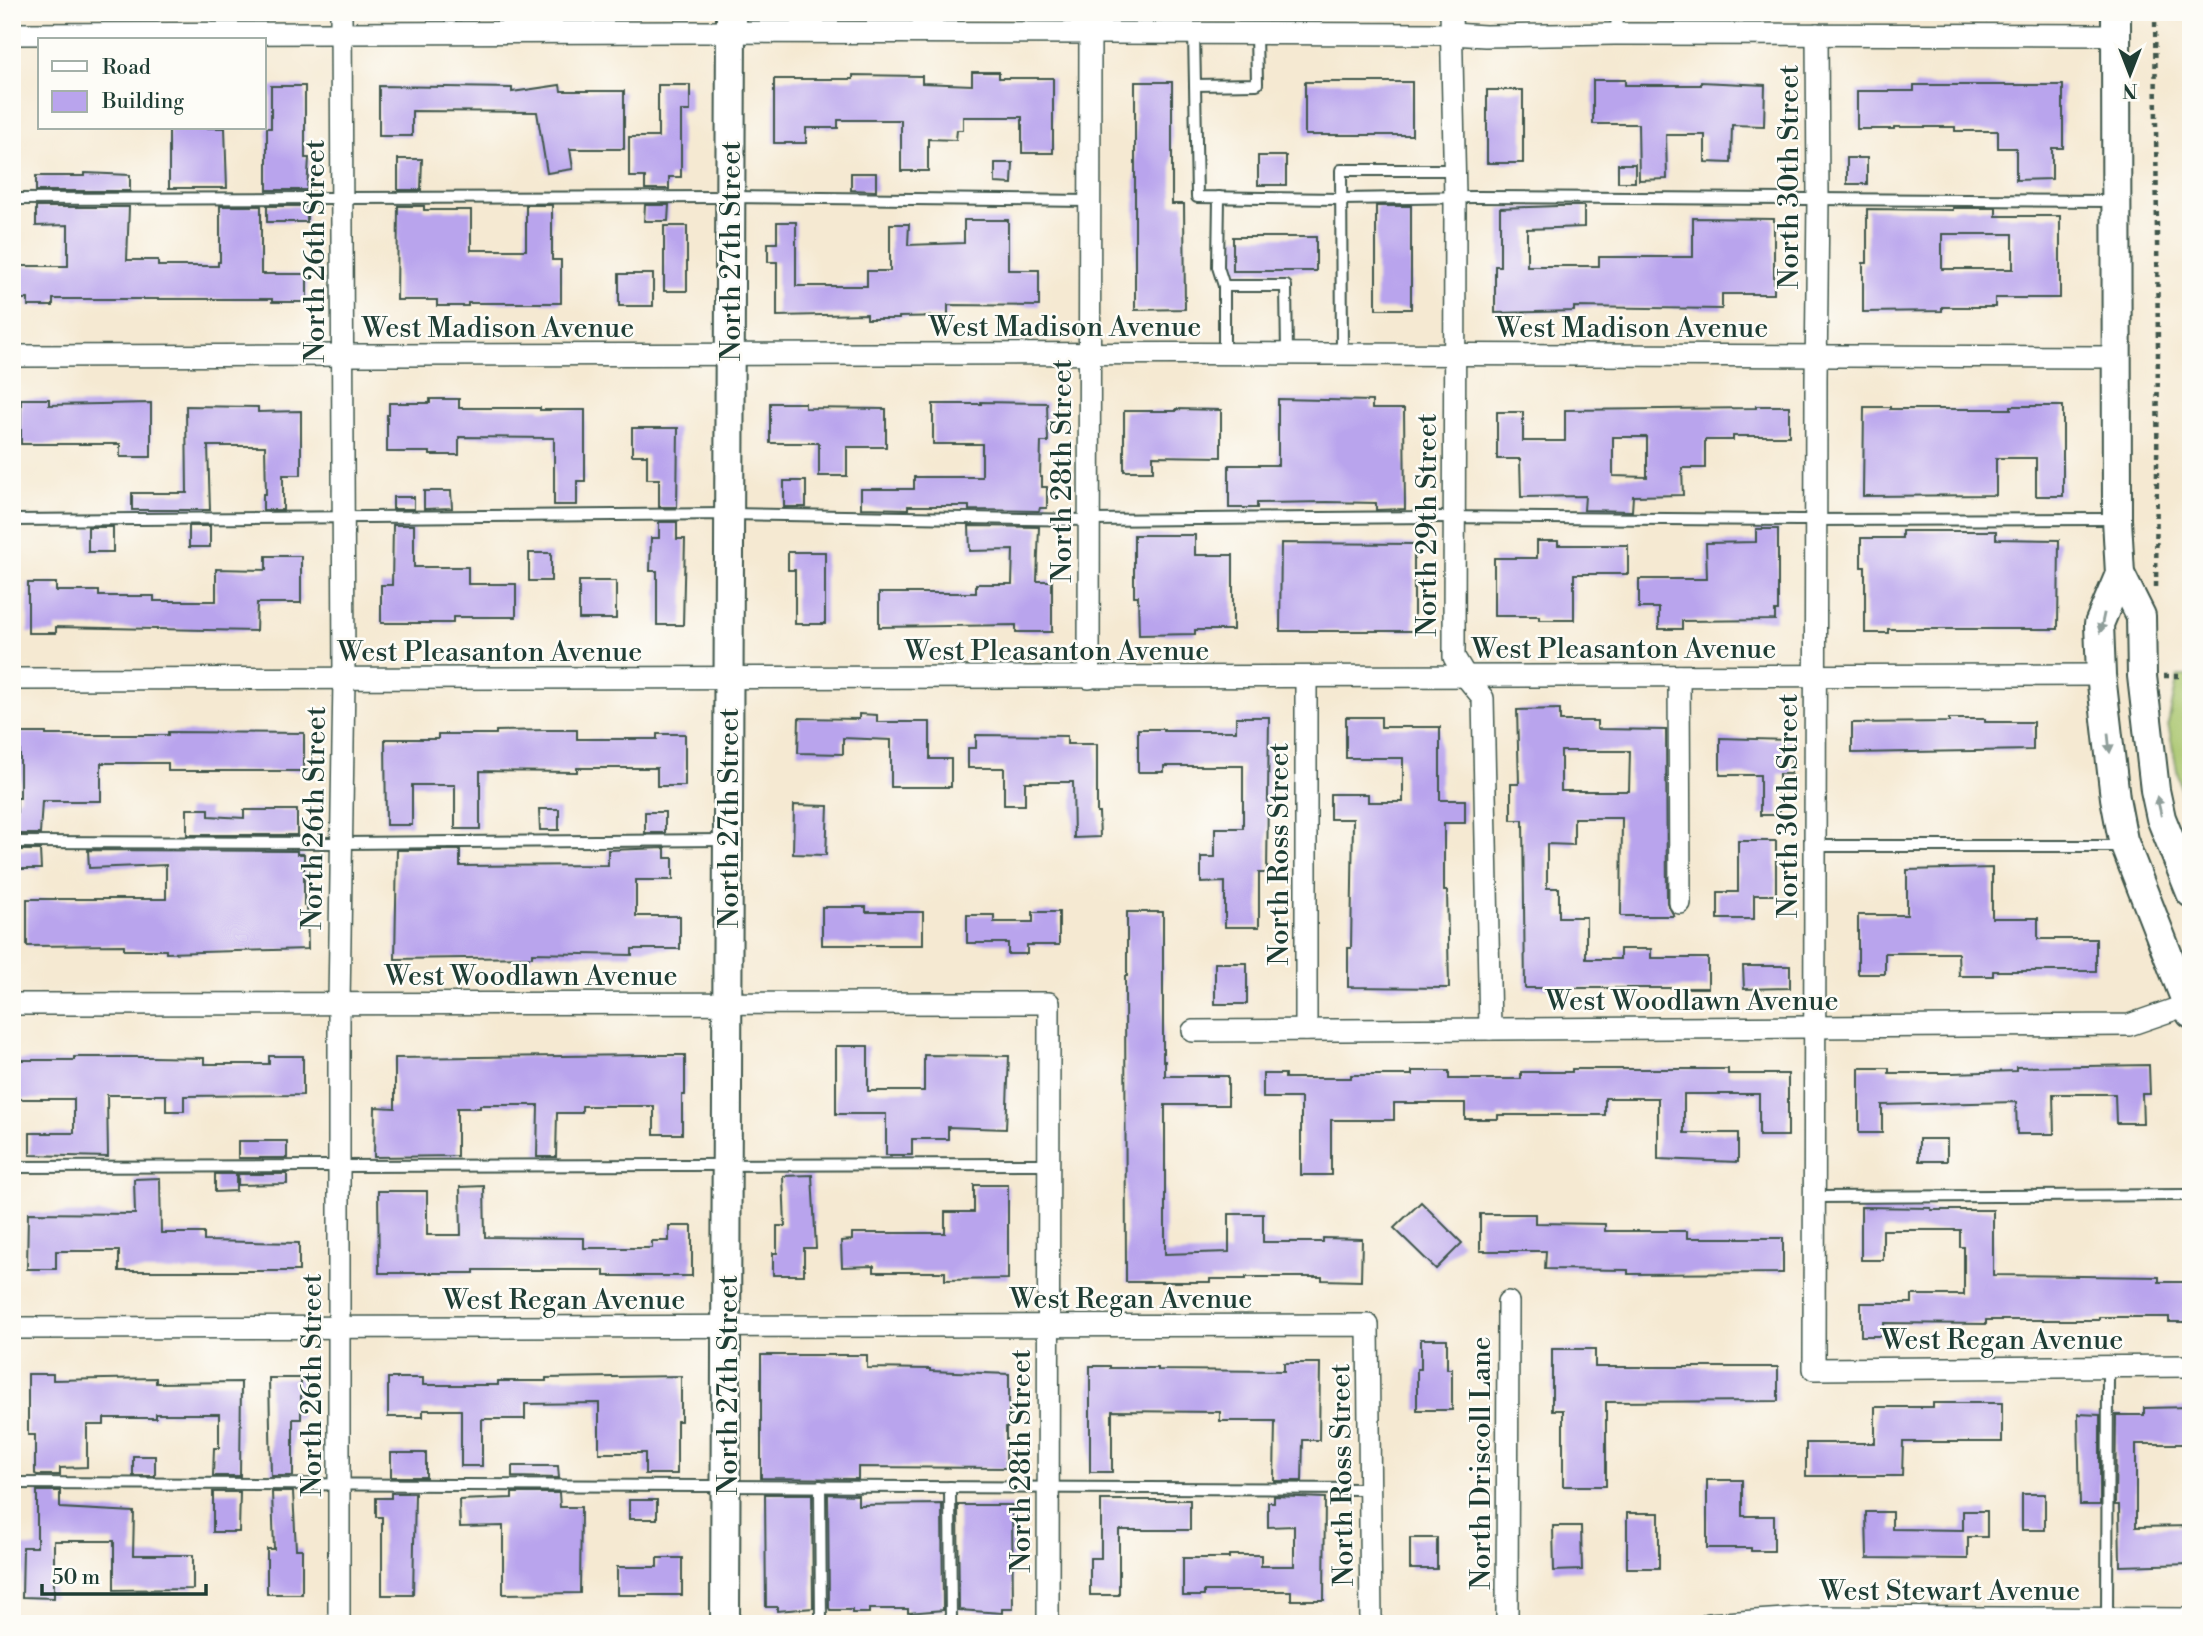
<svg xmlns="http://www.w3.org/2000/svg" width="2203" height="1636" font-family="'Libre Bodoni',serif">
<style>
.green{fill:#a7c46b;stroke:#638050;stroke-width:2}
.building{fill:#b9a4ed;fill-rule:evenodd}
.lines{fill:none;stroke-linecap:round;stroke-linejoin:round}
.lane-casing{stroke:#3f574c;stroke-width:14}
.street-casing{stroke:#3f574c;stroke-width:24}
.secondary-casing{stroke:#3f574c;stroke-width:32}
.path{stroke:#3f574c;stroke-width:4.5;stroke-dasharray:5 5;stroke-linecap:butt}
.lane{stroke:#fff;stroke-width:10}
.street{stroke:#fff;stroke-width:21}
.secondary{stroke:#fff;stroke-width:28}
.oneway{fill:#8f9e9a}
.labels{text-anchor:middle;stroke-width:5;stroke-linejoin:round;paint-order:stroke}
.street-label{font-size:28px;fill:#1f3d34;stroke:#fdfcf7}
</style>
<rect width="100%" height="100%" fill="#fdfcf7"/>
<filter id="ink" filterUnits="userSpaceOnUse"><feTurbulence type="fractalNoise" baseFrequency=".0143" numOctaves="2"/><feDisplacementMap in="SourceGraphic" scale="14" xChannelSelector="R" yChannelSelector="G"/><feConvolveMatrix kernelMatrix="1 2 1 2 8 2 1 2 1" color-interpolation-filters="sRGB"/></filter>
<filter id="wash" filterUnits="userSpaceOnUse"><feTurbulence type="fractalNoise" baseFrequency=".00686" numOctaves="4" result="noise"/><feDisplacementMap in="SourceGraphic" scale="28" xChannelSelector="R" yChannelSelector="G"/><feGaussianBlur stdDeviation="1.57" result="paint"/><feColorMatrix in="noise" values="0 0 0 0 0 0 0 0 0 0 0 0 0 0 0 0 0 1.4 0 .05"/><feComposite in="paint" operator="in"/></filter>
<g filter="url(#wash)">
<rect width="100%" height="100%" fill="#f5e9d2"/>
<!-- green -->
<path class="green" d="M2178 676H2191V824L2186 816 2168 724Z"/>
<g id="blocks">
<!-- building -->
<g class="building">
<path d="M972 72H999V78H1053V153H1022V117H963V130H957L956 140 928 139V171H901V120H838V128H806V143H774V79H853V75L922 76V83L972 85Z"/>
<path d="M1593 80H1625V85H1701V82L1765 85 1764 126 1732 125 1731 163 1705 162V135H1666L1667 179 1639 180 1638 124H1593Z"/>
<path d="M1135 82H1172V204H1184L1185 309 1135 310Z"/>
<rect x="1305" y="82" width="107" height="53"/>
<path d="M560 85 561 91H624V149H570L573 169 547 173 537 112 412 111V136H379V86L512 88V92Z"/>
<path d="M658 85H690V111H681V177H669V189H645V177H629V137H658Z"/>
<path d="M1914 85H2063V148H2052V179L2016 180V148H1998V131H1955V127H1894V129H1857V91H1914Z"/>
<path d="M271 86H305V158H309L307 190H267V128H271Z"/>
<rect x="1487" y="90" width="36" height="73"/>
<path d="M169 128H225L227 188H169Z"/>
<rect x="1258" y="156" width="28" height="29"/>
<rect x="1847" y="158" width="20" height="26"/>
<path d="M398 159H422L421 190H398Z"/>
<path d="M995 163H1013L1012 184 995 183Z"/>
<rect x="1618" y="164" width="17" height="18"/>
<path d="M85 173 130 175V191H36V176H85Z"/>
<path d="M851 173H876V191L851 190Z"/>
<path d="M526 205H552V260H561V303H468V306H437V300H397L398 206H424V210H471V250H526Z"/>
<path d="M645 205H669L668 221H644Z"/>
<path d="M220 206H261V274H307V302H272V299H53V306H28V299H13V266H68V225L36 226V207H129L127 260H158V266H218V262H220Z"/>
<rect x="267" y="206" width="40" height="16"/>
<rect x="1376" y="206" width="35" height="103"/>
<path d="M1558 206H1584V227L1527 229V266H1599V257H1693V218L1774 219V294H1722V309L1574 307V311L1495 313V266H1500V208Z"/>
<path d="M1953 208H1996V216H2060V298H1995V307H1942V311L1863 312V263H1867V209L1953 210ZM1942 234H2013V269H1942Z"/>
<path d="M964 220H1008V270H1039V306L948 305V316L899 317V319H867V314L777 316V262H768V243H777V222H796V286H867V271H890V224H909L908 245 964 243Z"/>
<rect x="664" y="226" width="23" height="65"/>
<rect x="1233" y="237" width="83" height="34"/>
<rect x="619" y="274" width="34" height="32"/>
<path d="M21 399H49V405L151 403V457H120V444H21Z"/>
<path d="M430 399H459V408H540V410H585V481H577V505H554V438L459 437V455H430V452H387V415H389V403H430Z"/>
<path d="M1278 399 1372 401V409H1404L1405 509 1376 510V503L1326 502 1257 503V508H1229V465H1278Z"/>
<path d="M981 402 1047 403 1048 442H1041L1040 477H1042V487H1047V508H1040L1039 511 969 510V506H908V509L861 508V489H914V477H982V444H933V404H981Z"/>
<path d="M770 403H805V408L886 409V447H847V476H819V443H770Z"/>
<path d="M186 406 258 407V412L301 411V475H283V510H263V494H266L265 446H208L210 510H132V493H187Z"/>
<path d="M1756 406H1789V436H1733V440H1705V468H1682L1683 495 1633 496 1632 511 1584 510 1585 496 1521 497 1520 459H1497V412H1523V441H1565V410L1756 408ZM1613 437H1647V477L1613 476Z"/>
<path d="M2011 406H2063V496H2036V458H1996V495L1863 496 1864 407H1890V409H2011Z"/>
<path d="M1176 409 1221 410V457L1153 456V471H1124V411H1176Z"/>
<path d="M632 428H678L677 507H659V479H647V455H632Z"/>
<rect x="784" y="481" width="22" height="26"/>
<path d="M424 491H451L452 508 424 509Z"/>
<rect x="393" y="497" width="21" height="12"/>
<path d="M659 522H677V539H685L683 625H657V571H650L651 538H659Z"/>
<path d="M393 525H414V567H468V584H516V617H453V623H381V585H392Z"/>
<rect x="189" y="526" width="21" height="21"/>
<path d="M969 526 1039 527 1037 581H1052V632H1016V625L879 627V593H976V584H1012L1013 550 970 551Z"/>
<rect x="88" y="527" width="25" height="25"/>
<path d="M1756 529H1778V611H1775V620L1682 621V629H1659V608H1639V579H1707L1706 543 1756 542Z"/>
<path d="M1902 531H1996V539L2059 540 2058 629H1888V633H1865V567H1861V538H1902Z"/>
<path d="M1134 535H1195V555H1233V630H1195V634L1139 635 1138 596H1134Z"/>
<path d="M1537 541H1558V545H1628V574H1574V620H1539V616H1494V558H1537Z"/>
<path d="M1281 543 1414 544V631H1280Z"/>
<path d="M788 552H825V624H795V570H788Z"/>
<rect x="529" y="553" width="22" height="28"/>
<path d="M266 556H301V603H257L256 631 56 627V633H28V583H56V591H99V596H154V601H216V569L266 570Z"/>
<rect x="579" y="581" width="37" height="38"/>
<path d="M1560 709V721H1597V729L1666 730 1667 903 1674 916H1621L1622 818H1574V845L1547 844V888H1559V917H1586V959H1620V949H1651V958H1708V988H1525L1523 820H1511V784H1519L1517 710ZM1561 751H1630L1629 791H1561Z"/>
<path d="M859 714 877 715V722H930V759H951V787H891V740L843 738V754L798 753 799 718 859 719Z"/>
<path d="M1236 717H1269L1267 873H1259V927H1225V882L1201 883V857H1215V828H1243V766H1164V772H1138V729H1164V731H1236Z"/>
<path d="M1346 717H1381V727H1440V800H1465V823H1444V891H1447L1449 988 1348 987V948H1351L1353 819H1330V794H1368V802H1403V758H1346Z"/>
<path d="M1949 719H1985V722H2033V750L1852 753V723L1949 722Z"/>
<path d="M548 730H577V739H657V734H685V786H657V768H577V772L480 771V829H455V785H412V825H386L385 739H438V734H496V731Z"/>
<path d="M168 732 304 733V771H168V763H101V801H42L40 834H17V798H20V733H46V735H168Z"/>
<path d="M976 735 1067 736V744H1097V813H1099L1100 837 1074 838 1073 782H1025V805H1004V768H968V748H976Z"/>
<path d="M1720 738 1791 740V774H1779V815H1760V775H1720Z"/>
<path d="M794 805 828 806 826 855 793 854Z"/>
<path d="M187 809H209V816L244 818V810H297V835H187Z"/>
<path d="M539 809H559V830H540Z"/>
<rect x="645" y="812" width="20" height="21"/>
<path d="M1738 841H1776V895H1754V919H1718V892H1738Z"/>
<path d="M665 848V858H673V880H636V916H680V949H632V955L532 953V957L395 959 397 850H460V866L608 865V850Z"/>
<path d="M17 850H40L41 869H14V851Z"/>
<path d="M88 850 297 851V854H304V905H307L308 949 166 953V950H124V945L27 946V899H166V865L89 868Z"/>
<path d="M1992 868V918H2038V939H2096V971H1993V976H1959L1958 953H1885V974H1858V915H1907V870Z"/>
<path d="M822 907H866V912H923V945H822Z"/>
<path d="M1033 912H1059V945H1027V954H1008V943H967V915H994V922H1033Z"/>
<path d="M1127 912H1163V1061H1165V1076H1228V1105H1165V1254L1229 1252V1214H1263V1242H1323V1238L1362 1239 1361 1281 1322 1280V1277H1246V1279H1210V1282H1126L1125 976H1127Z"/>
<rect x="1215" y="963" width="32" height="41"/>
<path d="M1743 966H1790V988L1744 989Z"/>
<path d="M836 1046H868V1091H924V1055L1009 1056 1006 1129 948 1127V1139H912V1155H886V1114H836Z"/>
<path d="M644 1055H685V1095H682V1134H654V1106H582V1113H557L556 1157H537L538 1105H480V1108H457V1156L374 1157 375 1107 395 1108V1058Z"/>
<path d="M269 1056H303V1095L184 1096V1111H166V1095H107L108 1157 30 1155V1133H74V1099H18V1060H74V1057H151L204 1058V1064H269Z"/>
<path d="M2149 1065 2150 1094H2142L2143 1123H2116L2115 1094H2053L2054 1134H2017L2016 1102 1882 1105V1133H1859V1068H1889V1073H1951L2016 1071V1067Z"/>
<path d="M1572 1069H1728V1074H1788V1136H1759V1094H1684V1133H1738V1162L1658 1159V1098H1605V1115H1498V1119H1465V1103H1394V1120H1331V1175H1301V1098H1263V1074H1285V1078H1351V1075H1412V1071H1449V1079H1521V1072H1572Z"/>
<rect x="1919" y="1139" width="28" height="22"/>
<rect x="238" y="1141" width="49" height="17"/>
<path d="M215 1174H236V1191L215 1192Z"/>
<path d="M238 1174H287V1184L238 1185Z"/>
<path d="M812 1175 816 1248H804V1275H773V1253H777V1226H785L783 1176Z"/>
<path d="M160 1178 161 1233H204V1241L299 1243V1271H119V1251H56V1269H27L28 1213 135 1214 134 1179Z"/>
<path d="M974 1185H1008V1279L945 1280V1272H874V1266L842 1267 841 1241 852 1240V1233H945V1212H974Z"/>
<path d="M484 1186 485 1237 584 1238V1248H652V1241H669V1226H692V1276H604V1270H474V1273H379L378 1191H427V1235H461L460 1187Z"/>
<path d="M1421 1202 1462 1243 1436 1269 1394 1228Z"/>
<path d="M1861 1207 1931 1208V1210H1993V1275L2159 1277V1282H2191V1322H2169V1317H2099V1320H1986V1324L1884 1323V1336H1861V1303H1912V1295H1964V1247H1960V1230H1883V1260H1861Z"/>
<path d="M1480 1214H1535V1223L1605 1224V1231H1687V1238H1783V1273L1628 1274V1270L1545 1269 1546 1251H1480Z"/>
<path d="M1421 1339H1447V1369H1452V1410H1417V1369H1421Z"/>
<path d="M1552 1349H1595V1367H1778V1401L1606 1402V1486H1563V1410H1552Z"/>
<path d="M761 1355H867V1368L930 1369V1371L1009 1374V1427H1006V1468L858 1467V1479L761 1478Z"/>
<path d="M1284 1363H1320L1319 1440H1303L1302 1481H1274L1275 1421H1220V1412L1112 1411V1472H1090V1366H1110V1368H1158V1370L1284 1371Z"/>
<path d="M28 1374H53V1380L156 1378V1383L241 1382 240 1476H213L214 1448H219V1414H156V1418H104V1425H87V1467L60 1468V1475H37L35 1474V1435H28Z"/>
<path d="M681 1376V1421H677V1474H645V1453H599V1403L525 1404V1419H482V1466H461V1410H423V1417H388V1378H423V1385H498V1381H546V1378Z"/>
<path d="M269 1378H301V1419H293V1476H271Z"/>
<path d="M1933 1403H2002V1442H1903L1902 1476H1806V1443H1875V1407H1933Z"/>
<path d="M2191 1407V1444H2136V1527L2191 1526V1564L2120 1566 2119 1505H2115L2116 1415H2144V1408Z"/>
<path d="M2078 1414 2100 1415V1505H2080Z"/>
<rect x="391" y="1453" width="35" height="24"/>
<rect x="133" y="1456" width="22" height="20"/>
<path d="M512 1466H558L559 1478 512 1477Z"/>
<path d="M1707 1480H1742V1516H1774V1551H1751V1548H1707Z"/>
<path d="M37 1491H60V1508L134 1512 133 1555H193V1589L114 1590V1541H54V1598L22 1597 23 1547H37Z"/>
<path d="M213 1492H240L239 1532H213Z"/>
<path d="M272 1492H293L296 1549H302V1594H267V1549H274Z"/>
<path d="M391 1493H415L413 1595H382V1517H376V1498H391Z"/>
<path d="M512 1493H559L560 1507H581L580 1593 503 1594V1526L460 1527 459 1500 512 1498Z"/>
<path d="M765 1494H812L813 1608 777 1611V1607H766Z"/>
<path d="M828 1494 858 1495V1505L942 1504 943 1610 908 1613V1609H869V1613H852V1610H830L829 1608Z"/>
<rect x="2022" y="1494" width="23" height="36"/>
<path d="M1274 1496 1325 1498 1324 1600H1291V1591H1204V1596H1183V1558H1229V1555H1261V1566H1294V1526L1268 1527V1502H1274Z"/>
<rect x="629" y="1500" width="28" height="19"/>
<path d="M1101 1500H1190V1530H1119V1595H1090V1558H1101Z"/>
<path d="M958 1505H1012L1013 1609H1002V1613L959 1610Z"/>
<path d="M1963 1511H1987V1537H1968V1559L1867 1558 1866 1512H1892V1529L1963 1530Z"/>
<rect x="1627" y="1513" width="32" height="55"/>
<path d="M1553 1526H1581L1582 1570 1554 1571Z"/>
<rect x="1410" y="1538" width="27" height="31"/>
<path d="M657 1558H682V1595H617V1567H657Z"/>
</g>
</g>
</g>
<g filter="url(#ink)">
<use href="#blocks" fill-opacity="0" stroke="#3f574c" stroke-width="2"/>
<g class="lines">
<!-- lane casing -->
<g class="lane-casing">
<g id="lane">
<path d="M1194 33 1195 85 1257 84 1256 33"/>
<path d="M1615 34 1618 12"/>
<path d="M1195 85 1197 197 1341 199 1475 197 2114 201"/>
<path d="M1219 197 1218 267 1224 286V354"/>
<path d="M12 199 730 197 1089 201"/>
<path d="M1224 286H1286L1287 354"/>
<path d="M1342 354 1341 170H1454"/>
<path d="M12 520 729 514 1089 520 1433 517 1798 520 2117 519"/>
<path d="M12 842 341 843 727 840"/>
<path d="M1815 846H2123"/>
<path d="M12 1167 1049 1164"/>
<path d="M1814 1197 2191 1195"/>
<path d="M12 1483 1369 1489"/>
<path d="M820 1486 821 1624"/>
<path d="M950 1487 951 1624"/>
<path d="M2107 1619 2108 1367"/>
</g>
</g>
<!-- street casing -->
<g class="street-casing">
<g id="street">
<path d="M1451 12 1455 197 1454 657 1466 677 1483 698 1490 1029"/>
<path d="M12 34 702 32 1452 34 1485 36 1615 34 2117 35"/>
<path d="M1817 34 1818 198 1816 380 1814 1369 2191 1366"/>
<path d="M12 356C714 354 1416 351 2118 357"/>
<path d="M1679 676 1680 903"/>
<path d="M1306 677V1030"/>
<path d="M1089 678 1090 12"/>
<path d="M12 679 2101 675"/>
<path d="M12 1004 1049 1003 1048 1624"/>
<path d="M1193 1031 2129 1025 2187 1005"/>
<path d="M12 1328 1368 1325 1371 1624"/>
<path d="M339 1624V1004L344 678 341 12"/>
<path d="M1507 1624 1508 1302"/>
<path d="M1709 1624 1814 1617 2191 1619"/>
</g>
</g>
<!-- secondary casing -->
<g class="secondary-casing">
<g id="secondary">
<path d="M2116 12 2117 519 2120 574 2141 616 2142 676 2155 790 2161 818 2191 893"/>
<path d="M2120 574 2099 624 2101 675 2115 798 2123 840 2191 1014"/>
<path d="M725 1624 731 12"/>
</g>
</g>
<!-- path -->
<g class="path">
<path d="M2155 12 2158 349 2156 590"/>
<path d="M2164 676H2191"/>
</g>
<!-- lane -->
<use href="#lane" class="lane"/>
<!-- street -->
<use href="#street" class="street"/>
<!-- secondary -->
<use href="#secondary" class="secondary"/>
</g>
<!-- one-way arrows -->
<defs><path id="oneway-solid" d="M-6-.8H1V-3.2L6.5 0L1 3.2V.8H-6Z" transform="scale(1.75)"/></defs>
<g class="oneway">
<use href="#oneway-solid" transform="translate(2102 623) rotate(102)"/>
<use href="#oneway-solid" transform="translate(2109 743) rotate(84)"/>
<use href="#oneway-solid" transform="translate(2159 806) rotate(-103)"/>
</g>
</g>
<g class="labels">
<!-- street labels -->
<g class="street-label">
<text transform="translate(1788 177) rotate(-90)" y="10">North 30th Street</text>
<text transform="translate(314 251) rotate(-90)" y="10">North 26th Street</text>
<text transform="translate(730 251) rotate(-90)" y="10">North 27th Street</text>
<text x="1065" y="336">West Madison Avenue</text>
<text x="498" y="337">West Madison Avenue</text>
<text x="1632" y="337">West Madison Avenue</text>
<text transform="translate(1061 471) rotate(-90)" y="10">North 28th Street</text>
<text transform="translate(1426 525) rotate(-90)" y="10">North 29th Street</text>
<text x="1624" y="658">West Pleasanton Avenue</text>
<text x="1057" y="660">West Pleasanton Avenue</text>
<text x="490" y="661">West Pleasanton Avenue</text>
<text transform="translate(1787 806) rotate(-90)" y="10">North 30th Street</text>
<text transform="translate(313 818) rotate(-89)" y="10">North 26th Street</text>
<text transform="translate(728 818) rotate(-90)" y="10">North 27th Street</text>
<text transform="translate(1278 854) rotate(-90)" y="10">North Ross Street</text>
<text x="531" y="985">West Woodlawn Avenue</text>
<text x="1692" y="1010">West Woodlawn Avenue</text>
<text x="1131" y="1308">West Regan Avenue</text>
<text x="564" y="1309">West Regan Avenue</text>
<text x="2002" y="1349">West Regan Avenue</text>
<text transform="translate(311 1385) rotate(-90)" y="10">North 26th Street</text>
<text transform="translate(727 1385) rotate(-90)" y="10">North 27th Street</text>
<text transform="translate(1020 1461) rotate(-90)" y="10">North 28th Street</text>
<text transform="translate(1480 1463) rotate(-90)" y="10">North Driscoll Lane</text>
<text transform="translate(1341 1475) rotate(-91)" y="10">North Ross Street</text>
<text x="1950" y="1600">West Stewart Avenue</text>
</g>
</g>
<!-- margin -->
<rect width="2203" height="1636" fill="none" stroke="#fdfcf7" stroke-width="42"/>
<!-- legend -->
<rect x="38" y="38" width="228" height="91" fill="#fdfcf7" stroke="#a4b0a9" stroke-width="2"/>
<rect x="52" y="61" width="35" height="10" fill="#ffffff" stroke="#a4b0a9" stroke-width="2"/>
<text x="102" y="74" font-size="21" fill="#1f3d34">Road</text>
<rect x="52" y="91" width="35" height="21" fill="#b9a4ed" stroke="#a4b0a9" stroke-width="2"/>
<text x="102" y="108" font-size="21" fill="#1f3d34">Building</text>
<!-- north arrow -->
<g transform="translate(2130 74) rotate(180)" stroke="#fdfcf7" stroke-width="5" paint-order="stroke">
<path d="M0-5L12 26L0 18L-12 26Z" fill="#1f3d34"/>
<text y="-10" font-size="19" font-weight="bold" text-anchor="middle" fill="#1f3d34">N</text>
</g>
<!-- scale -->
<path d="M42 1584v10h164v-10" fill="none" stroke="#1f3d34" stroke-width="3.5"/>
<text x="52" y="1584" font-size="21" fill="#1f3d34" stroke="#fdfcf7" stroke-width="5" paint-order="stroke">50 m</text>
</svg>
